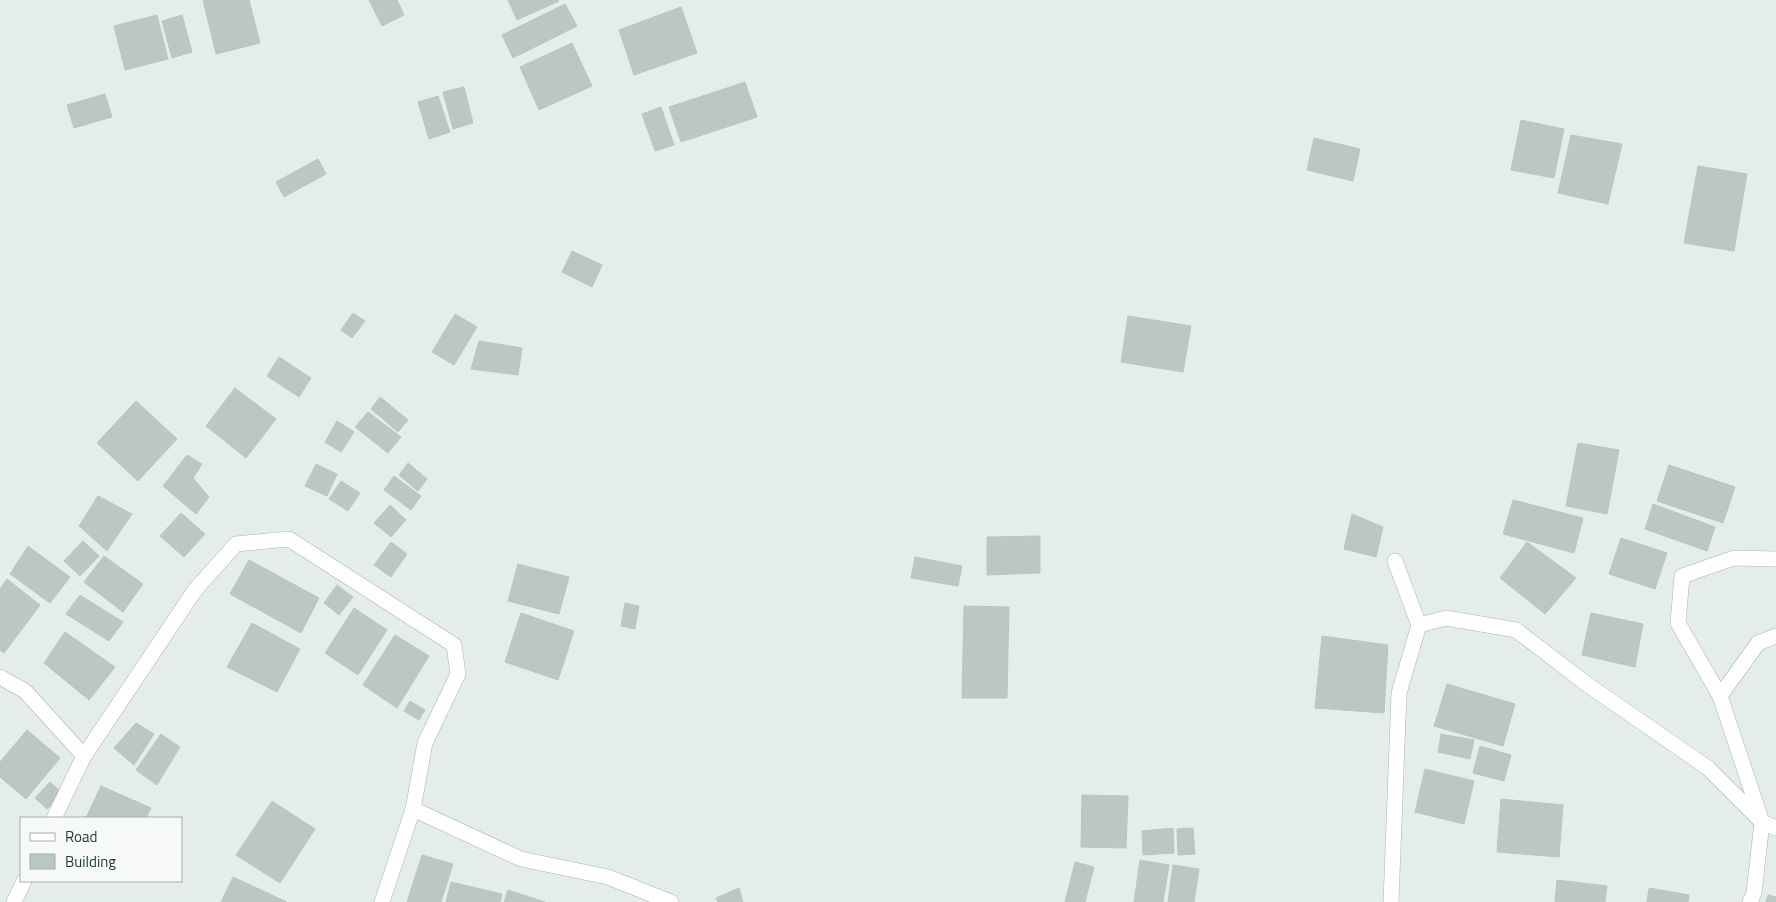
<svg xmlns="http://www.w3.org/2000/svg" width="1776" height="902" font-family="'Titillium Web',sans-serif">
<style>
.building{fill:#bbc7c5;stroke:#b8c6c3;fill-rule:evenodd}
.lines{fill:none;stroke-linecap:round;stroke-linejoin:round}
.minor-casing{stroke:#a8b4b3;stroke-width:16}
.minor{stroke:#fff;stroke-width:15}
</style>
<rect width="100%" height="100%" fill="#e5edeb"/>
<!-- building -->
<g class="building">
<path d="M203 0H249L260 43 216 54Z"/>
<path d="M369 0H397L404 15 382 26Z"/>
<path d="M508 0H558L559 1 517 20Z"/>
<path d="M565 4 577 26 513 58 502 35Z"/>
<path d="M681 7 697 53 634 75 619 30Z"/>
<path d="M157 15 168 59 125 70 114 26Z"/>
<path d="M182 15 192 52 172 58 162 21Z"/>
<path d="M572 43 592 86 539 110 520 67Z"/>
<path d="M745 82 757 117 681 142 669 107Z"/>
<path d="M464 87 473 123 453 129 443 92Z"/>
<path d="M105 94 112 117 74 128 67 105Z"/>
<path d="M438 96 450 132 429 139 418 102Z"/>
<path d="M661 107 674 145 655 151 642 114Z"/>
<path d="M1521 120 1564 129 1554 178 1511 170Z"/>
<path d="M1571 135 1622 144 1608 204 1558 193Z"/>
<path d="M1314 138 1360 149 1353 181 1307 170Z"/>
<path d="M318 159 326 174 284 197 276 182Z"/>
<path d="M1698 166 1747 174 1734 251 1684 243Z"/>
<path d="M572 251 602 265 592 287 562 272Z"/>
<path d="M353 313 365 321 352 338 341 330Z"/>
<path d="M455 314 477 327 454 365 432 352Z"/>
<path d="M1128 316 1191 326 1183 372 1121 362Z"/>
<path d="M479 341 522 348 518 375 471 369Z"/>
<path d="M279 357 311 378 299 397 267 376Z"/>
<path d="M235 388 276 419 246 458 206 426Z"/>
<path d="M380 397 408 420 398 432 371 409Z"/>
<path d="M136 401 177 439 138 481 97 443Z"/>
<path d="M368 412 401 437 388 453 355 427Z"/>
<path d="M337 421 354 432 341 452 325 442Z"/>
<path d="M1578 443 1619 450 1607 514 1566 506Z"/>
<path d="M187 455 202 464 193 478 209 497 196 514 163 486Z"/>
<path d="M408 463 427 479 418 491 399 475Z"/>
<path d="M316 464 337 474 327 496 305 486Z"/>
<path d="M1669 465 1735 487 1723 523 1657 501Z"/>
<path d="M394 476 421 496 411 510 384 490Z"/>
<path d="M341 481 360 493 348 511 329 499Z"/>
<path d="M98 496 132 514 107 551 79 526Z"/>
<path d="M1513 500 1583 518 1574 553 1503 534Z"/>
<path d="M1653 504 1715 527 1707 551 1645 529Z"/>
<path d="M390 505 406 520 391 537 374 523Z"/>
<path d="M181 513 205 534 184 557 160 536Z"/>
<path d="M1352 514 1383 527 1376 557 1344 549Z"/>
<path d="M1040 536V573L987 575V537Z"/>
<path d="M1621 538 1667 553 1655 589 1609 574Z"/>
<path d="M83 541 99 556 80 576 64 561Z"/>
<path d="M391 542 407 554 391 577 374 565Z"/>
<path d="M1527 542 1576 578 1545 614 1500 578Z"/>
<path d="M28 546 70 577 50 603 10 574Z"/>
<path d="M104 556 143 584 123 612 84 582Z"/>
<path d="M915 557 962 566 958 586 911 578Z"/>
<path d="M249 560 319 598 301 633 230 594Z"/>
<path d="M518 564 569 577 559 614 508 601Z"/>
<path d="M7 579 40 605 4 653 0 650V589Z"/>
<path d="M337 585 353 597 339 615 324 603Z"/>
<path d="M80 595 123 622 109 641 66 614Z"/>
<path d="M625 603 639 606 635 629 621 626Z"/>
<path d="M964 606 1009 607 1007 698H962Z"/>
<path d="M354 608 387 630 358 675 325 653Z"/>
<path d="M521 613 574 631 558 680 505 662Z"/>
<path d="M1591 613 1643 624 1635 667 1582 655Z"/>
<path d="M252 623 300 649 277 692 227 667Z"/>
<path d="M65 632 115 667 89 700 44 663Z"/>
<path d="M395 635 429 656 397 708 363 685Z"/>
<path d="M1322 636 1388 645 1384 713 1315 708ZM1346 667 1359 669 1357 685 1343 683Z"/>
<path d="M1346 667 1359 669 1357 685 1343 683Z"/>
<path d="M1447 684 1515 704 1503 746 1434 726Z"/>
<path d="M410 701 425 710 419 720 404 711Z"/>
<path d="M136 723 154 734 134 765 114 748Z"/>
<path d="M27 730 60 758 26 799 0 777V762Z"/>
<path d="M161 734 180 747 157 785 136 770Z"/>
<path d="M1441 734 1474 740 1470 759 1438 752Z"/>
<path d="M1480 746 1511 755 1504 781 1473 773Z"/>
<path d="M1425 769 1474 781 1464 824 1415 812Z"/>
<path d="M50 782 62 793 47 809 35 798Z"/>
<path d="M101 786 151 808 146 818H86Z"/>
<path d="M1082 795 1128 796 1126 848 1081 847Z"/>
<path d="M1501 799 1563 805 1559 857 1497 852Z"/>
<path d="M272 801 315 829 280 883 236 855Z"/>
<path d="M1173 828 1174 853 1143 855 1142 831Z"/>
<path d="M1193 828 1195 854 1178 855 1177 829Z"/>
<path d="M422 855 453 864 441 902H407Z"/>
<path d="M1140 860 1169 865 1163 902H1134Z"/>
<path d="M1075 862 1094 867 1085 902H1065Z"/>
<path d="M1173 865 1199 869 1194 902H1168Z"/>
<path d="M233 877 287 902H221Z"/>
<path d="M1557 880 1607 886 1605 902H1555Z"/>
<path d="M451 882 502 894 500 902H446Z"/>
<path d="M739 888 743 902H718L716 898Z"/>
<path d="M1649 888 1689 895 1688 902H1647Z"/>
<path d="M508 890 545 902H504Z"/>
<path d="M1768 895 1776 897V902H1766Z"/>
</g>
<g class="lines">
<!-- minor casing -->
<g class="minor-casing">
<g id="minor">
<path d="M1419 625 1446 618 1516 630 1588 685 1708 768 1762 822 1776 828"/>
<path d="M0 677 25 691 84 756"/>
<path d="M1720 696 1758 643 1776 636"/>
<path d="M413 809 521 859 608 877 671 902"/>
<path d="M54 818 84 756 195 590 236 544 289 539 454 645 458 674 425 743 413 809 382 902"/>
<path d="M14 902 24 881"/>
<path d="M1391 902 1399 693 1419 625 1395 561"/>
<path d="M1750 902 1754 893 1762 822 1720 696 1678 623 1682 576 1734 558 1776 559"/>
</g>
</g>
<!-- minor -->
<use href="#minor" class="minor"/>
</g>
<!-- legend -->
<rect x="20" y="817" width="162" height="65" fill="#f6f9f8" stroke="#a3adac"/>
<rect x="30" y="833" width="25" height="8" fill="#ffffff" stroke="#a3adac"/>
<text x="65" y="842" font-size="15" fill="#263c3b">Road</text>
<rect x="30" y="854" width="25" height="15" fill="#bbc7c5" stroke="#a3adac"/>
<text x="65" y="867" font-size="15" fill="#263c3b">Building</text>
</svg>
